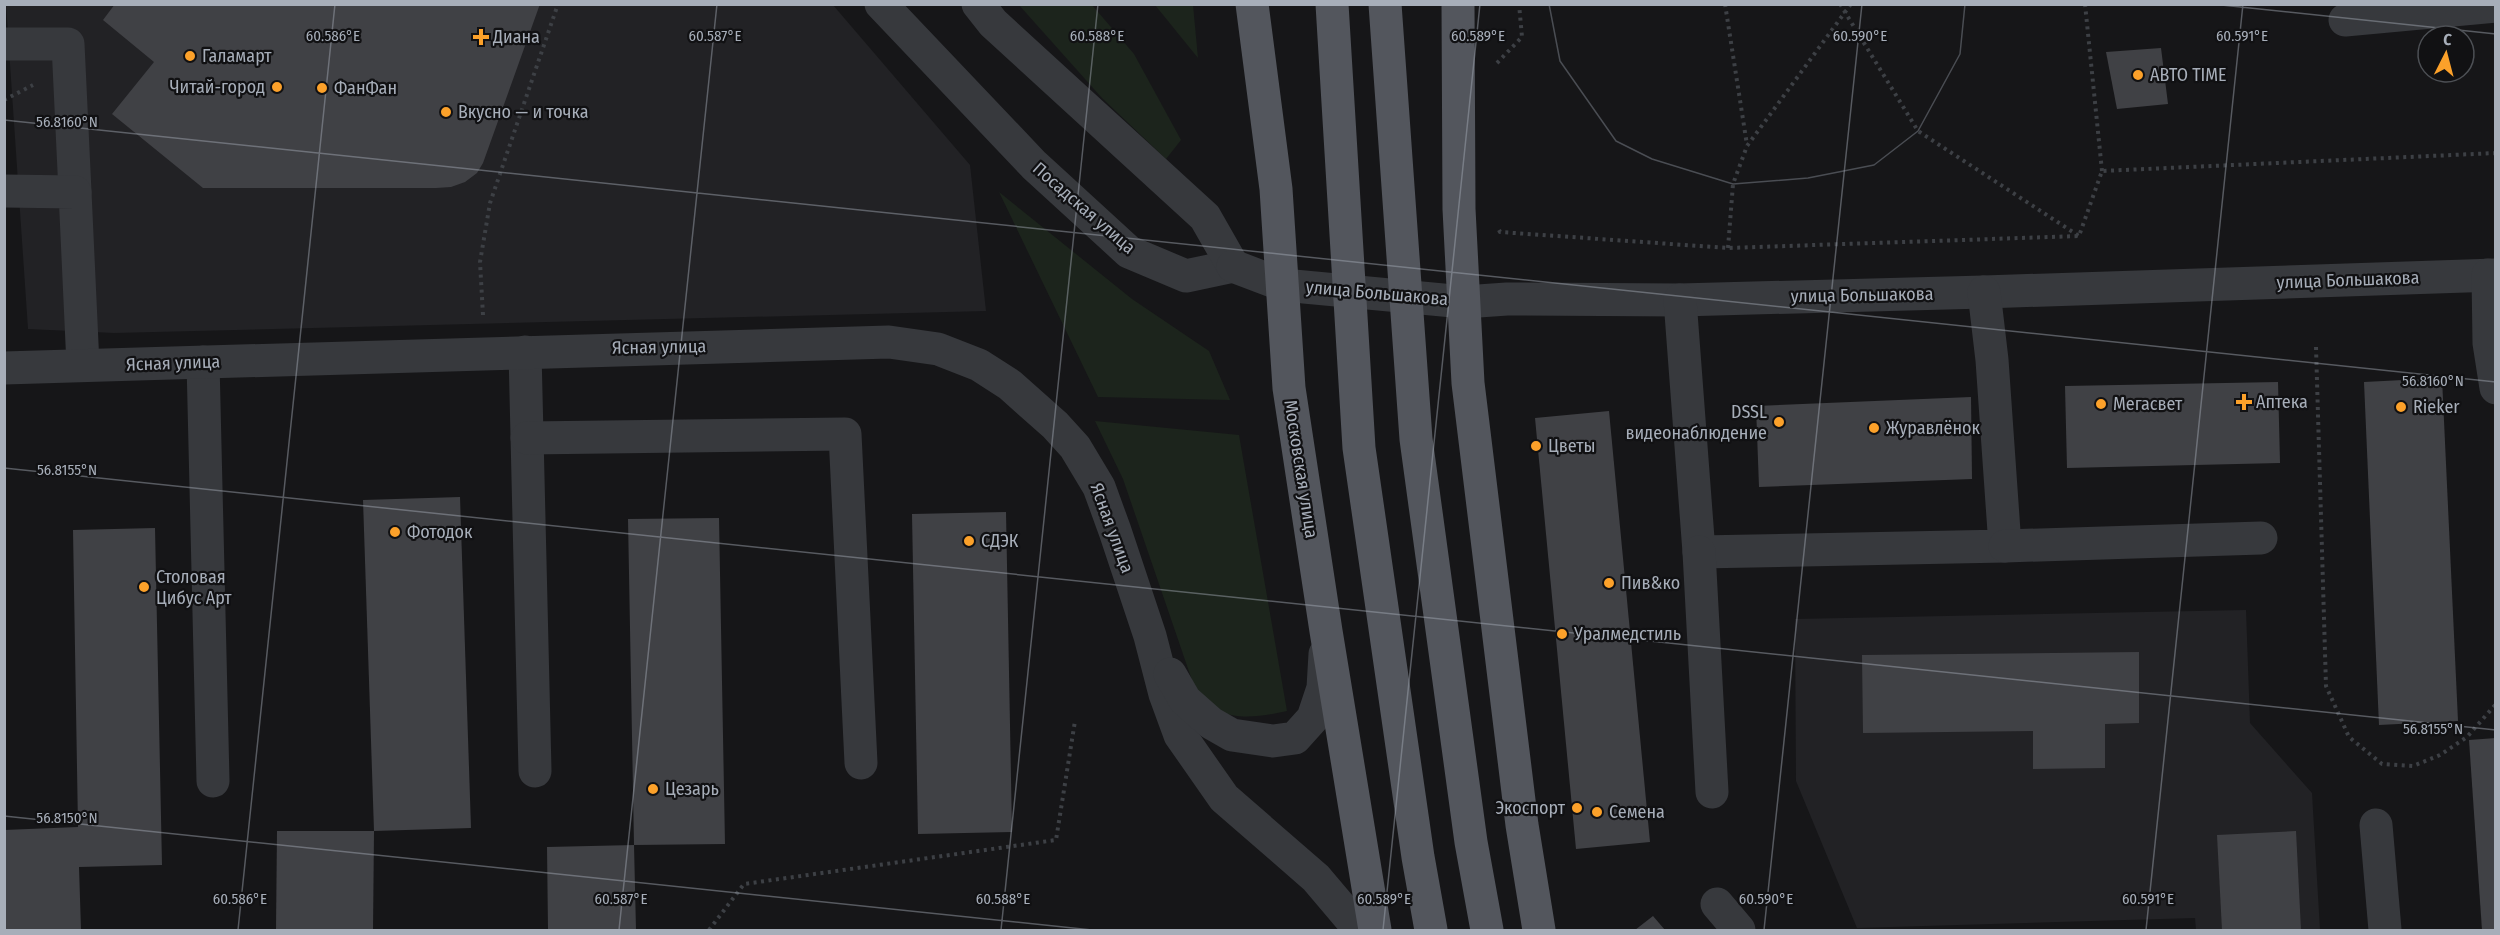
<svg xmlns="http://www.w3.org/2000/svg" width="2500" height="935" font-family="'Fira Sans Condensed',sans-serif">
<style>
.built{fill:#222225}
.green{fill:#1c241c}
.building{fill:#404145}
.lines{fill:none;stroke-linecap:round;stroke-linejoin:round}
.path{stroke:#3d4045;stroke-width:4;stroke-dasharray:3 4.5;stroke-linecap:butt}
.minor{stroke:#37393d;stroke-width:33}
.major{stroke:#53565d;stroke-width:33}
.tram{stroke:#4a4d53;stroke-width:1.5}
.major-bridge{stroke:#53565d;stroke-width:33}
.ticks{fill:none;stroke:#a7aeb9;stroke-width:1.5;stroke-opacity:0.45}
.poi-dot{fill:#fca12a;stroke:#111113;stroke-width:2}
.labels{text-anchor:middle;stroke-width:4.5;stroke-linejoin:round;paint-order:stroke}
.poi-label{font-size:18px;fill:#a7aeb9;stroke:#111113;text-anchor:start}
.street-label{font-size:18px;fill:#a7aeb9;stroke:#111113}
.ticks-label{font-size:15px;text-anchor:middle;fill:#a7aeb9;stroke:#111113;stroke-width:4.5;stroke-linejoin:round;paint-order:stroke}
</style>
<rect width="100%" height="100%" fill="#161618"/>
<!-- built -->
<g class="built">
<path d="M6 5H833L970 165 986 311 114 333 28 329Z"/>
<path d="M2246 610 2250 723 2312 793 2320 930H2196L2195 918 1857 928 1796 781 1795 619Z"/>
</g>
<!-- green -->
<g class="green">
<path d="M1019 5H1092L1134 54 1181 140 1166 159 1102 98Z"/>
<path d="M1155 5H1193L1198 58Z"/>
<path d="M999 192 1132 299 1209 351 1230 400 1098 397Z"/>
<path d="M1095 421 1239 435 1287 711C1264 716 1239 721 1216 710 1208 706 1201 696 1195 689L1123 479Z"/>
</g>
<!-- building -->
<g class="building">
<path d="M115 4H540L483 163 477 173 465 182 451 187 436 188H203L112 114 154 62 103 20Z"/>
<path d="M2161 48 2168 104 2117 109 2106 52Z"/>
<path d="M2442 378 2458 721 2379 725 2364 382Z"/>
<path d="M2278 382 2280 463 2067 468 2065 386Z"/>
<path d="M1971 397 1972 479 1759 487 1756 406Z"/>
<path d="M1609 411 1650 842 1576 849 1535 418Z"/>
<path d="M460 497 471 828 374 831 363 500Z"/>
<path d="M1006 512 1012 832 918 834 912 514Z"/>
<path d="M719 518 725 844 634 845 636 930H548L547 847 634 845 628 519Z"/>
<path d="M155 528 162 865 79 867 81 930H4V830L78 827 73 530Z"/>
<path d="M2139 652V723L2105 724V768L2033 769V731L1863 733 1862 655Z"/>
<path d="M2496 738V930H2482L2469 740Z"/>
<path d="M277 831H374L373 930H276Z"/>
<path d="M2296 831 2301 930H2222L2217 835Z"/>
<path d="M1653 916 1665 930H1635Z"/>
</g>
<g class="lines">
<!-- path -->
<g class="path">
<path d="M1725 4 1747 145"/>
<path d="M1840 4 1918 131 2079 236"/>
<path d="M2085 4 2102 171"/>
<path d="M1497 63 1522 37 1519 4"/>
<path d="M4 100 33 85"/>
<path d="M1499 230 1500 232 1728 248 2079 236 2102 171 2496 153"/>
<path d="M1728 248 1733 184 1747 146 1851 4"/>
<path d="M483 315 480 262 490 203 558 4"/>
<path d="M2316 347 2326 686 2349 737 2382 764 2413 766 2440 755 2467 737 2496 704"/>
<path d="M709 930 744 884 1056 840 1075 721"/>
</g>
<!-- minor -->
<g class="minor">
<path d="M881 4 1034 165 1129 252 1186 276 1233 266"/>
<path d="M978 4 993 23 1205 217 1233 266"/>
<path d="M2345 20 2496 6"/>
<path d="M4 44H68L75 192"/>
<path d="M4 191 75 192 83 365"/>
<path d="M1233 266 1283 285 1464 302 1507 299 1680 300 1984 292 2496 275"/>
<path d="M2488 275 2489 343 2496 388"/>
<path d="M1680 300 1699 552 2005 546 1992 360 1984 292"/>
<path d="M525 352 535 771"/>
<path d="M203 362 213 781"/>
<path d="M4 368 889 342 938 349 979 365 1010 385 1055 425 1075 447 1099 487 1115 531 1150 636 1165 694 1180 735 1224 798 1316 878 1360 930"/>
<path d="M527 438 845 434 861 763"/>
<path d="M2005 546 2261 538"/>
<path d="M1699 552 1712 792"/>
<path d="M1170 674 1185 700 1211 723 1232 735 1273 741 1295 738 1313 718 1323 688 1325 654"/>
<path d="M2376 825 2385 930"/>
<path d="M1717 904 1739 930"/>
</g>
<!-- major -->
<g class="major">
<path d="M1252 4 1276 189 1289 388 1326 631 1375 930"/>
<path d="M1458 4 1459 209 1468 383 1522 825 1539 930"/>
</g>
<!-- tram -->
<path class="tram" d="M1549 4 1560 61 1616 141 1652 159 1733 184 1808 178 1874 165 1918 131 1960 54 1965 4"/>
<!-- major-bridge -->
<g class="major-bridge">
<path d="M1332 4 1359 448 1418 857 1431 930"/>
<path d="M1385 4 1416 439 1471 842 1487 930"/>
</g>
</g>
<!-- ticks -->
<path class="ticks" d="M2212 4 2496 34M4 120 2496 382M4 468 2496 730M4 816 1092 930M238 930 335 4M619 930 717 4M1001 930 1098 4M1383 930 1480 4M1764 930 1862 4M2146 930 2243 4"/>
<!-- markers -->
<g class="poi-dot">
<path d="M478 28h6v6h6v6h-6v6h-6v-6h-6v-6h6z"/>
<circle cx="190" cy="56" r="6"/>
<circle cx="2138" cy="75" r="6"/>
<circle cx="277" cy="87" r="6"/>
<circle cx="322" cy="88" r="6"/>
<circle cx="446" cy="112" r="6"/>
<path d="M2241 393h6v6h6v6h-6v6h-6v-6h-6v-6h6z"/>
<circle cx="2101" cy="404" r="6"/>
<circle cx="2401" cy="407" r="6"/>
<circle cx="1779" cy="422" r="6"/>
<circle cx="1874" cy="428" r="6"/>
<circle cx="1536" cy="446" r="6"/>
<circle cx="395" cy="532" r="6"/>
<circle cx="969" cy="541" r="6"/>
<circle cx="1609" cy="583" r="6"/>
<circle cx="144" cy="587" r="6"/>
<circle cx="1562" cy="634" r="6"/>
<circle cx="653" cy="789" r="6"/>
<circle cx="1577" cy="808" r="6"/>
<circle cx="1597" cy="812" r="6"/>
</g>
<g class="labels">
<!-- poi labels -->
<g class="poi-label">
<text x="493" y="43">Диана</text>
<text x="202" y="62">Галамарт</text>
<text x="2150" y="81">АВТО TIME</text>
<text x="265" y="93" text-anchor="end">Читай-город</text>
<text x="334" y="94">ФанФан</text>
<text x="458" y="118">Вкусно — и точка</text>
<text x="2256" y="408">Аптека</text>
<text x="2113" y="410">Мегасвет</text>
<text x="2413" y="413">Rieker</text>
<text x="1767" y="418" text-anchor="end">DSSL<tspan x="1767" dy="21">видеонаблюдение</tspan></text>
<text x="1886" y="434">Журавлёнок</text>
<text x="1548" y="452">Цветы</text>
<text x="407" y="538">Фотодок</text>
<text x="981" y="547">СДЭК</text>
<text x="156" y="583">Столовая<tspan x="156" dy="21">Цибус Арт</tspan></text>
<text x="1621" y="589">Пив&amp;ко</text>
<text x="1574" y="640">Уралмедстиль</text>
<text x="665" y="795">Цезарь</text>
<text x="1565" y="814" text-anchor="end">Экоспорт</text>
<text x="1609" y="818">Семена</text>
</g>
<!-- street labels -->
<g class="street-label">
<text transform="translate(1084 208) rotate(41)" y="6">Посадская улица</text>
<text transform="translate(2348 280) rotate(-2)" y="6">улица Большакова</text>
<text transform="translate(1377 293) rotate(5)" y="6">улица Большакова</text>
<text transform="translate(1862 295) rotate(-1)" y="6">улица Большакова</text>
<text transform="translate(659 347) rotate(-1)" y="6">Ясная улица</text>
<text transform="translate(173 363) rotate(-2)" y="6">Ясная улица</text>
<text transform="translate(1301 469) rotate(81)" y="6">Московская улица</text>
<text transform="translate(1112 528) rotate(70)" y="6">Ясная улица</text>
</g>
</g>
<g class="ticks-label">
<text x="333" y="41">60.586°E</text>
<text x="715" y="41">60.587°E</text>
<text x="1097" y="41">60.588°E</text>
<text x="1478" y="41">60.589°E</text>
<text x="1860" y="41">60.590°E</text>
<text x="2242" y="41">60.591°E</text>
<text x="67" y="127">56.8160°N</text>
<text x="2433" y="386">56.8160°N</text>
<text x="67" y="475">56.8155°N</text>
<text x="2433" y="734">56.8155°N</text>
<text x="67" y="823">56.8150°N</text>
<text x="240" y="904">60.586°E</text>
<text x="621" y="904">60.587°E</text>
<text x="1003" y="904">60.588°E</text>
<text x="1384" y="904">60.589°E</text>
<text x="1766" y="904">60.590°E</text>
<text x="2148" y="904">60.591°E</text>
</g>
<!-- border -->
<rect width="2500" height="935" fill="none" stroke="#a7aeb9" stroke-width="12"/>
<!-- north arrow -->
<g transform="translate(2446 54) rotate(6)"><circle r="28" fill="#111113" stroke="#4d5055" stroke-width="1.5"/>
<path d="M0-4.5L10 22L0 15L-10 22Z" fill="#fca12a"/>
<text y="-9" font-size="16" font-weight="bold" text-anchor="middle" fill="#a7aeb9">С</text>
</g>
</svg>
